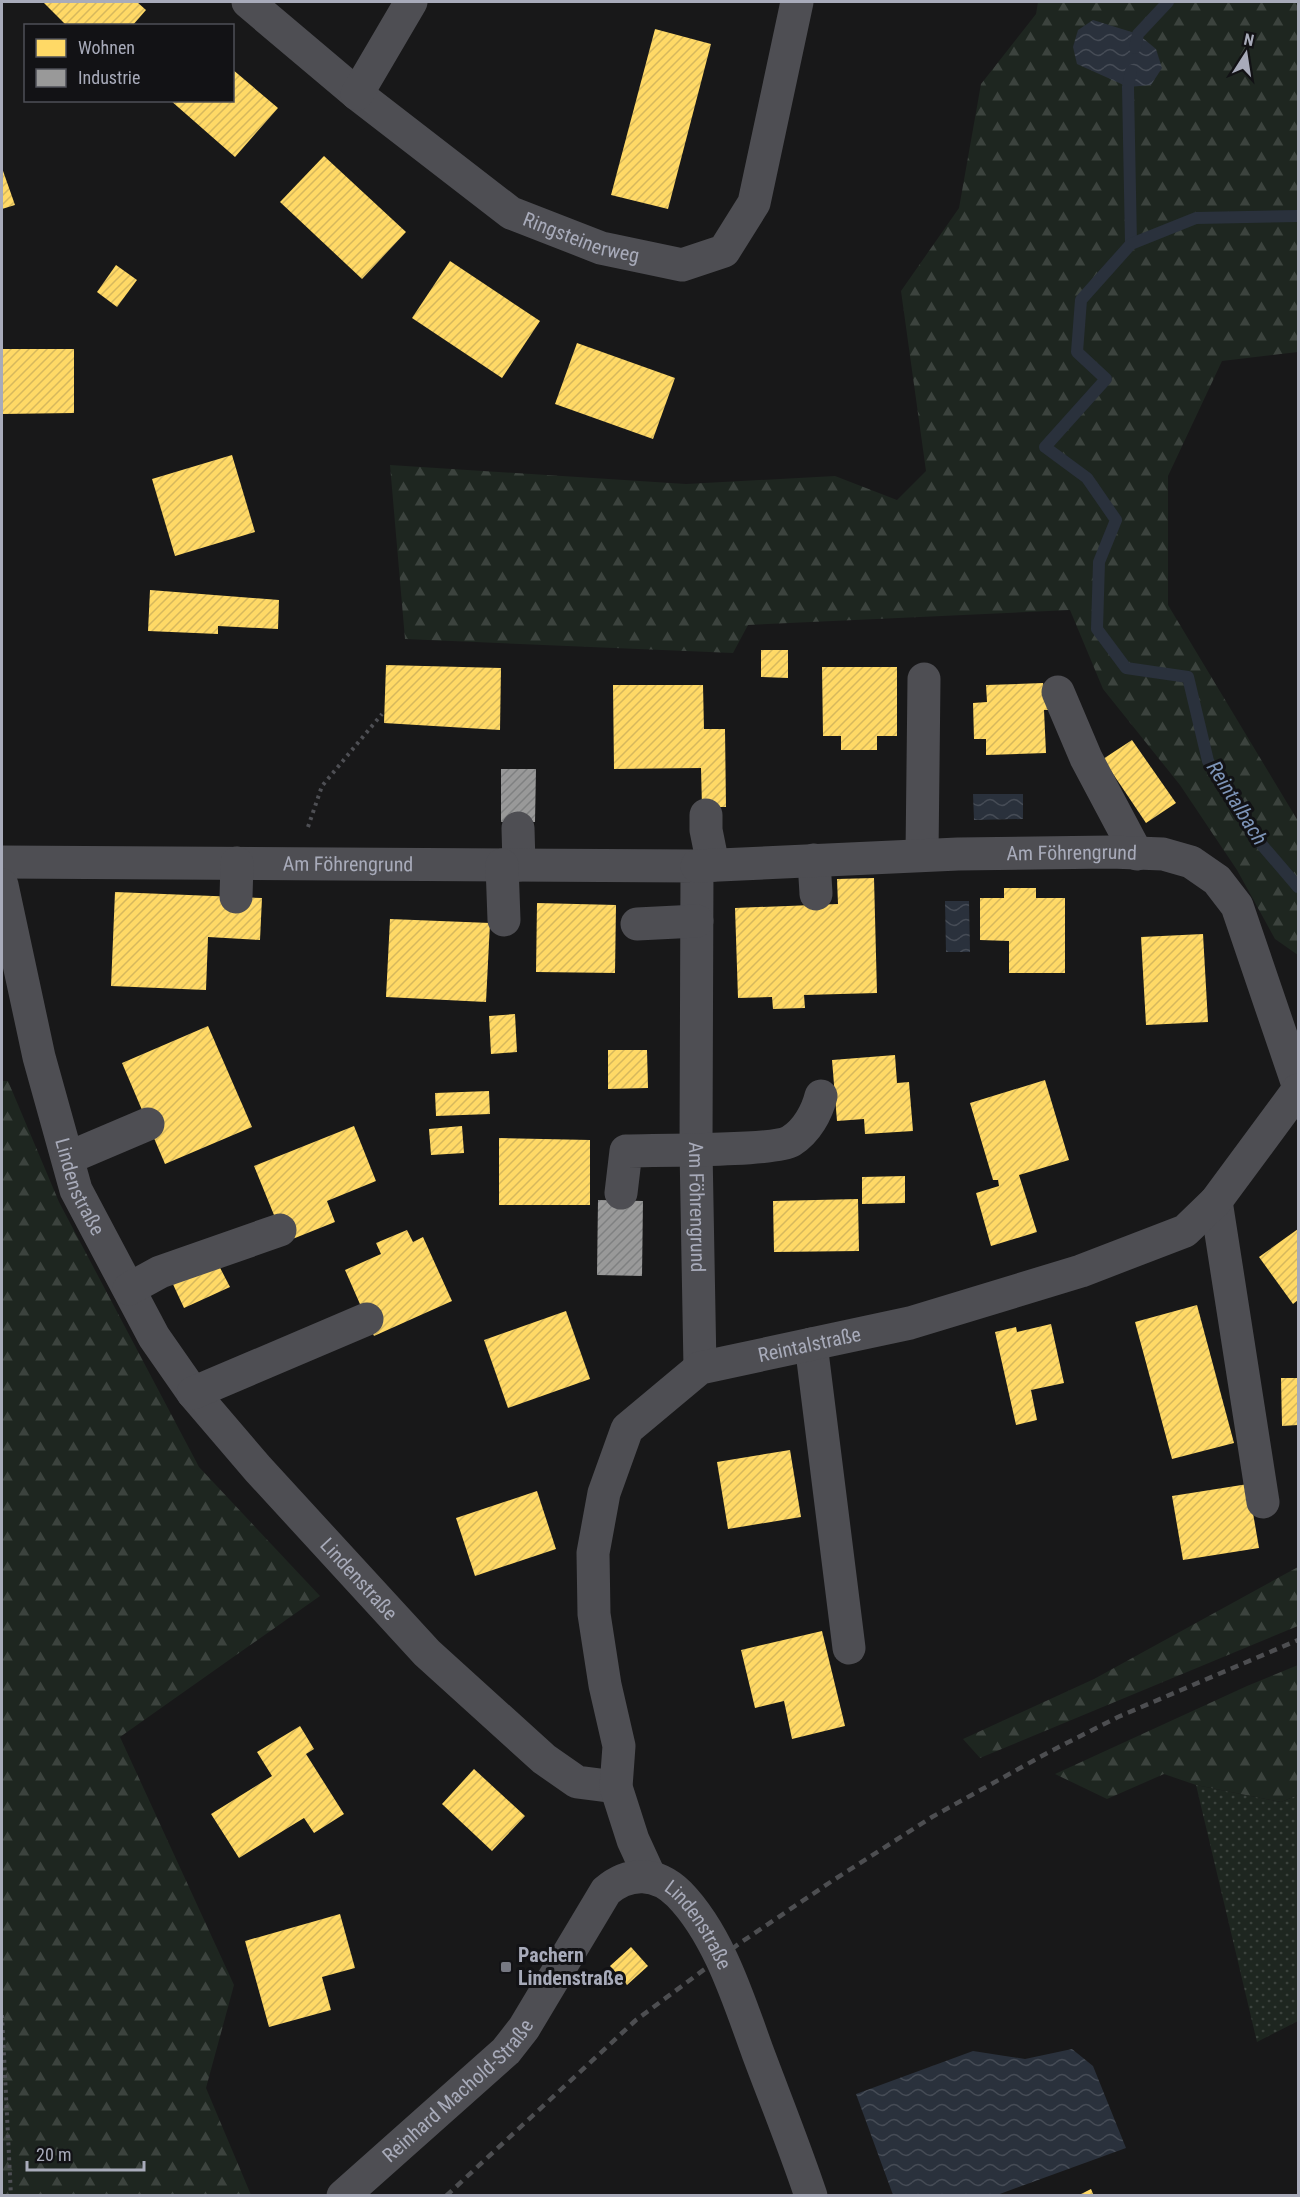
<svg xmlns="http://www.w3.org/2000/svg" width="1300" height="2197" font-family="'Roboto Condensed',sans-serif">
<style>
.grass{fill:url(#grass-dots)}
.forest{fill:url(#forest-firs)}
.water{fill:url(#water-waves)}
.homes{fill:url(#homes-hatch)}
.industry{fill:url(#industry-hatch)}
.lines{fill:none;stroke-linecap:round;stroke-linejoin:round}
.stream{stroke:#2a313c;stroke-width:12}
.path{stroke:#4e4f54;stroke-width:4;stroke-dasharray:3 4.5;stroke-linecap:butt}
.minor{stroke:#4e4e53;stroke-width:33}
.rail{stroke:#4d4e51;stroke-width:4.5;stroke-dasharray:8 6;stroke-linecap:butt}
.poi-dot{fill:#767882;stroke:#121215;stroke-width:2}
.labels{text-anchor:middle;stroke-width:6;stroke-linejoin:round;paint-order:stroke}
.street-label{font-size:20px;fill:#a8abba;stroke:#121215}
.poi-label{font-size:20px;font-weight:bold;fill:#a8abba;stroke:#121215;text-anchor:start}
.water-label{font-size:21px;font-style:italic;fill:#7d94b8;stroke:#121215}
</style>
<defs>
<pattern id="grass-dots" width="8" height="8" patternUnits="userSpaceOnUse" patternTransform="scale(1.5)"><rect width="8" height="8" fill="#1e2620"/><path d="M2 2h.1M6 6h.1" fill="none" stroke="#3c433e" stroke-width="1.8" stroke-linecap="round"/></pattern>
<pattern id="forest-firs" width="22" height="20" patternUnits="userSpaceOnUse" patternTransform="scale(1.5)"><rect width="22" height="20" fill="#1e2620"/><path d="M5 1l3.5 6h-7zM16 11l3.5 6h-7z" fill="#3c433e"/></pattern>
<pattern id="water-waves" width="16" height="10" patternUnits="userSpaceOnUse" patternTransform="scale(1.5)"><rect width="16" height="10" fill="#2a313c"/><path d="M0 5q4-4 8 0t8 0" fill="none" stroke="#464c56"/></pattern>
<pattern id="homes-hatch" width="6" height="6" patternUnits="userSpaceOnUse" patternTransform="scale(1.5)"><rect width="6" height="6" fill="#ffd966"/><path d="M-1 1l2-2M0 6l6-6M5 7l2-2" fill="none" stroke="#d6b85d"/></pattern>
<pattern id="industry-hatch" width="6" height="6" patternUnits="userSpaceOnUse" patternTransform="scale(1.5)"><rect width="6" height="6" fill="#999"/><path d="M-1 1l2-2M0 6l6-6M5 7l2-2" fill="none" stroke="#7f8081"/></pattern>
</defs>
<rect width="100%" height="100%" fill="#181819"/>
<!-- grass -->
<path class="grass" d="M1196 1785 1281 1802 1298 1795V2021L1257 2042Z"/>
<!-- forest -->
<g class="forest">
<path d="M1038 2H1298V352L1222 361 1168 476V605L1298 821V955L1275 939 1237 870 1180 785 1103 689 1070 610 748 625 733 653 405 639 390 465 686 484 835 476 897 500 926 471 901 291 959 208 981 84 1036 14Z"/>
<path d="M2 1081H8L59 1202 199 1467 320 1596 120 1737 234 1985 206 2088 251 2195H2Z"/>
<path d="M1298 1567V1626L980 1758 963 1739 1094 1679Z"/>
<path d="M1298 1665V1795L1281 1802 1196 1785 1164 1774 1107 1799 1055 1774 1247 1686Z"/>
</g>
<!-- water -->
<g class="water">
<path d="M1093 20 1138 34 1156 49 1162 68 1151 85 1128 87 1077 64 1073 47 1078 30Z"/>
<path d="M973 794H1023V819L974 820Z"/>
<path d="M945 901H969L970 952H946Z"/>
<path d="M1072 2049 1093 2066 1126 2148 997 2195H893L856 2094 973 2051 1025 2059Z"/>
</g>
<!-- homes -->
<g class="homes">
<path d="M43 2H137L146 10 132 26H67Z"/>
<path d="M655 29 711 44 668 209 611 195Z"/>
<path d="M232 69 278 108 235 157 170 100H232Z"/>
<path d="M324 156 406 232 362 279 280 202Z"/>
<path d="M2 168 15 205 2 209Z"/>
<path d="M450 261 540 321 502 378 412 318Z"/>
<path d="M116 265 137 280 117 307 97 292Z"/>
<path d="M577 343 675 378 653 439 555 404Z"/>
<path d="M2 349H74V413L2 414Z"/>
<path d="M232 455 255 532 175 556 152 479Z"/>
<path d="M150 590 279 600 278 629 218 626V634L148 631Z"/>
<path d="M761 650H788V678L761 677Z"/>
<path d="M386 665 501 668 500 730 384 723Z"/>
<path d="M822 667H897V736H877V750H841V736H823Z"/>
<path d="M1043 683 1049 710H1044L1046 753 986 755V739H974L973 703 987 702 986 685Z"/>
<path d="M613 685H703L704 729H725L726 807H702L701 768 614 769Z"/>
<path d="M1132 740 1176 803 1146 823 1103 759Z"/>
<path d="M874 878 877 993 804 995 805 1008 773 1009 772 997 738 998 735 908 838 904 837 879Z"/>
<path d="M1004 888H1036V898H1065V973H1009V941L980 940V898H1004Z"/>
<path d="M115 892 262 898 260 940 208 937 206 990 111 986Z"/>
<path d="M537 903 616 905 615 973 536 972Z"/>
<path d="M390 919 490 923 486 1002 386 997Z"/>
<path d="M1203 934 1208 1022 1146 1025 1141 937Z"/>
<path d="M515 1014 517 1052 491 1054 489 1016Z"/>
<path d="M208 1026 252 1127 165 1164 122 1063Z"/>
<path d="M608 1050H647L648 1088 608 1089Z"/>
<path d="M895 1055 897 1083 909 1082 913 1131 865 1134 864 1119 837 1121 832 1060Z"/>
<path d="M1045 1080 1069 1160 1019 1175 1037 1232 991 1246 976 1193 999 1186 998 1180H993L970 1103Z"/>
<path d="M489 1091 490 1114 436 1116 435 1093Z"/>
<path d="M354 1126 376 1181 327 1201 335 1222 285 1242 254 1166Z"/>
<path d="M462 1126 464 1153 431 1155 429 1129Z"/>
<path d="M499 1138 590 1140V1205H499Z"/>
<path d="M905 1176V1203L862 1204V1177Z"/>
<path d="M858 1199 859 1251 774 1252 773 1201Z"/>
<path d="M1298 1229V1300L1293 1304 1259 1257Z"/>
<path d="M407 1230 413 1242 423 1237 452 1301 374 1336 345 1270 381 1254 376 1243Z"/>
<path d="M215 1258 230 1287 184 1308 171 1280Z"/>
<path d="M1197 1305 1234 1443 1172 1459 1135 1322Z"/>
<path d="M566 1311 590 1379 508 1408 484 1340Z"/>
<path d="M1051 1324 1064 1383 1031 1390 1037 1420 1016 1425 995 1332 1016 1327 1017 1332Z"/>
<path d="M1281 1378H1298V1425L1282 1426Z"/>
<path d="M790 1450 801 1517 728 1529 717 1462Z"/>
<path d="M1248 1484 1259 1548 1183 1560 1172 1496Z"/>
<path d="M537 1491 556 1549 475 1576 456 1518Z"/>
<path d="M822 1631 845 1726 792 1739 784 1701 755 1708 741 1650Z"/>
<path d="M300 1726 314 1749 306 1754 344 1814 314 1833 304 1818 239 1858 211 1814 272 1776 257 1752Z"/>
<path d="M474 1769 525 1816 492 1851 442 1804Z"/>
<path d="M340 1914 355 1968 322 1977 331 2010 269 2027 245 1941Z"/>
<path d="M631 1947 648 1966 627 1985 610 1966Z"/>
<path d="M1091 2189 1094 2196H1077Z"/>
</g>
<!-- industry -->
<g class="industry">
<path d="M501 769H536L535 822H501Z"/>
<path d="M598 1200 643 1201 642 1276 597 1275Z"/>
</g>
<g class="lines">
<!-- stream -->
<g class="stream">
<path d="M1135 48 1138 34 1168 2"/>
<path d="M1131 71 1128 87 1131 244"/>
<path d="M1298 216 1196 218 1131 244 1081 300 1077 352 1106 379 1045 447 1087 478 1116 520 1099 562 1097 629 1126 668 1188 677 1208 761 1262 845 1298 887"/>
</g>
<!-- path -->
<g class="path">
<path d="M308 827 322 786 382 714"/>
<path d="M2 2015 11 2196"/>
</g>
<!-- minor -->
<g class="minor">
<path id="s1" d="M248 2 357 94 511 213 601 248 682 265 724 251 754 203 797 2"/>
<path d="M357 94 411 2"/>
<path d="M1058 692 1086 758 1137 854"/>
<path d="M706 815V830L713 865"/>
<path d="M518 828 519 865"/>
<path d="M922 855 924 679"/>
<path d="M814 860 816 894"/>
<path id="s2" d="M2 862 697 866 696 1149 700 1368"/>
<path d="M502 865 504 920"/>
<path id="s3" d="M697 866 958 854 1111 852 1163 854 1191 862 1217 880 1237 906 1298 1085"/>
<path id="s4" d="M2 885 39 1057 76 1190 154 1337 193 1393 258 1469 427 1653 544 1759 577 1782 616 1787"/>
<path d="M236 897 237 863"/>
<path d="M637 924 697 921"/>
<path d="M68 1158 148 1124"/>
<path d="M621 1193 626 1151C653 1150 775 1151 791 1141 807 1131 817 1112 821 1096"/>
<path d="M1216 1201 1263 1502"/>
<path d="M129 1289 160 1272 280 1230"/>
<path d="M811 1344 849 1648"/>
<path d="M193 1393 367 1319"/>
<path id="s5" d="M650 1877 633 1840 616 1787 619 1746 605 1685 594 1614 593 1553 604 1493 627 1429 700 1368 910 1323 1081 1271 1185 1231 1216 1201 1298 1090"/>
<path id="s6" d="M343 2196 506 2051 524 2028 606 1891C629 1871 657 1872 679 1894 719 1935 739 2001 758 2053 776 2101 795 2148 811 2196"/>
</g>
<!-- rail -->
<path class="rail" d="M446 2196 636 2020 740 1943 832 1881 932 1817 1049 1752 1118 1717 1298 1640"/>
</g>
<!-- markers -->
<rect class="poi-dot" x="500" y="1961" width="12" height="12" rx="3"/>
<g class="labels">
<!-- street labels -->
<g class="street-label">
<text dy="7" stroke="none"><textPath href="#s1" startOffset="412">Ringsteinerweg</textPath></text>
<text dy="7" stroke="none"><textPath href="#s3" startOffset="375">Am Föhrengrund</textPath></text>
<text dy="7" stroke="none"><textPath href="#s2" startOffset="346">Am Föhrengrund</textPath></text>
<text dy="7" stroke="none"><textPath href="#s4" startOffset="312">Lindenstraße</textPath></text>
<text dy="7" stroke="none"><textPath href="#s2" startOffset="1036">Am Föhrengrund</textPath></text>
<text dy="7" stroke="none"><textPath href="#s5" startOffset="669">Reintalstraße</textPath></text>
<text dy="7" stroke="none"><textPath href="#s4" startOffset="798">Lindenstraße</textPath></text>
<text dy="7" stroke="none"><textPath href="#s6" startOffset="525">Lindenstraße</textPath></text>
<text dy="7" stroke="none"><textPath href="#s6" startOffset="156">Reinhard Machold-Straße</textPath></text>
</g>
<!-- poi labels -->
<g class="poi-label">
<text x="518" y="1962">Pachern<tspan x="518" dy="23">Lindenstraße</tspan></text>
</g>
<!-- water labels -->
<g class="water-label">
<text transform="translate(1237 803) rotate(58)" y="7">Reintalbach</text>
</g>
</g>
<!-- border -->
<rect width="1300" height="2197" fill="none" stroke="#a8abba" stroke-width="6"/>
<!-- legend -->
<rect x="24" y="24" width="210" height="78" fill="#121215" stroke="#4e4f57" stroke-width="1.5"/>
<rect x="36" y="39" width="30" height="18" fill="#ffd966" stroke="#4e4f57" stroke-width="1.5"/>
<text x="78" y="54" font-size="18" fill="#a8abba">Wohnen</text>
<rect x="36" y="69" width="30" height="18" fill="#999999" stroke="#4e4f57" stroke-width="1.5"/>
<text x="78" y="84" font-size="18" fill="#a8abba">Industrie</text>
<!-- north arrow -->
<g transform="translate(1246 54) rotate(12)" stroke="#121215" stroke-width="4.5" paint-order="stroke">
<path d="M0-4.5L10 22L0 15L-10 22Z" fill="#a8abba"/>
<text y="-9" font-size="16" font-weight="bold" text-anchor="middle" fill="#a8abba">N</text>
</g>
<!-- scale -->
<path d="M27 2161v9h117v-9" fill="none" stroke="#a8abba" stroke-width="3"/>
<text x="36" y="2161" font-size="18" fill="#a8abba" stroke="#121215" stroke-width="4.5" paint-order="stroke">20 m</text>
</svg>
